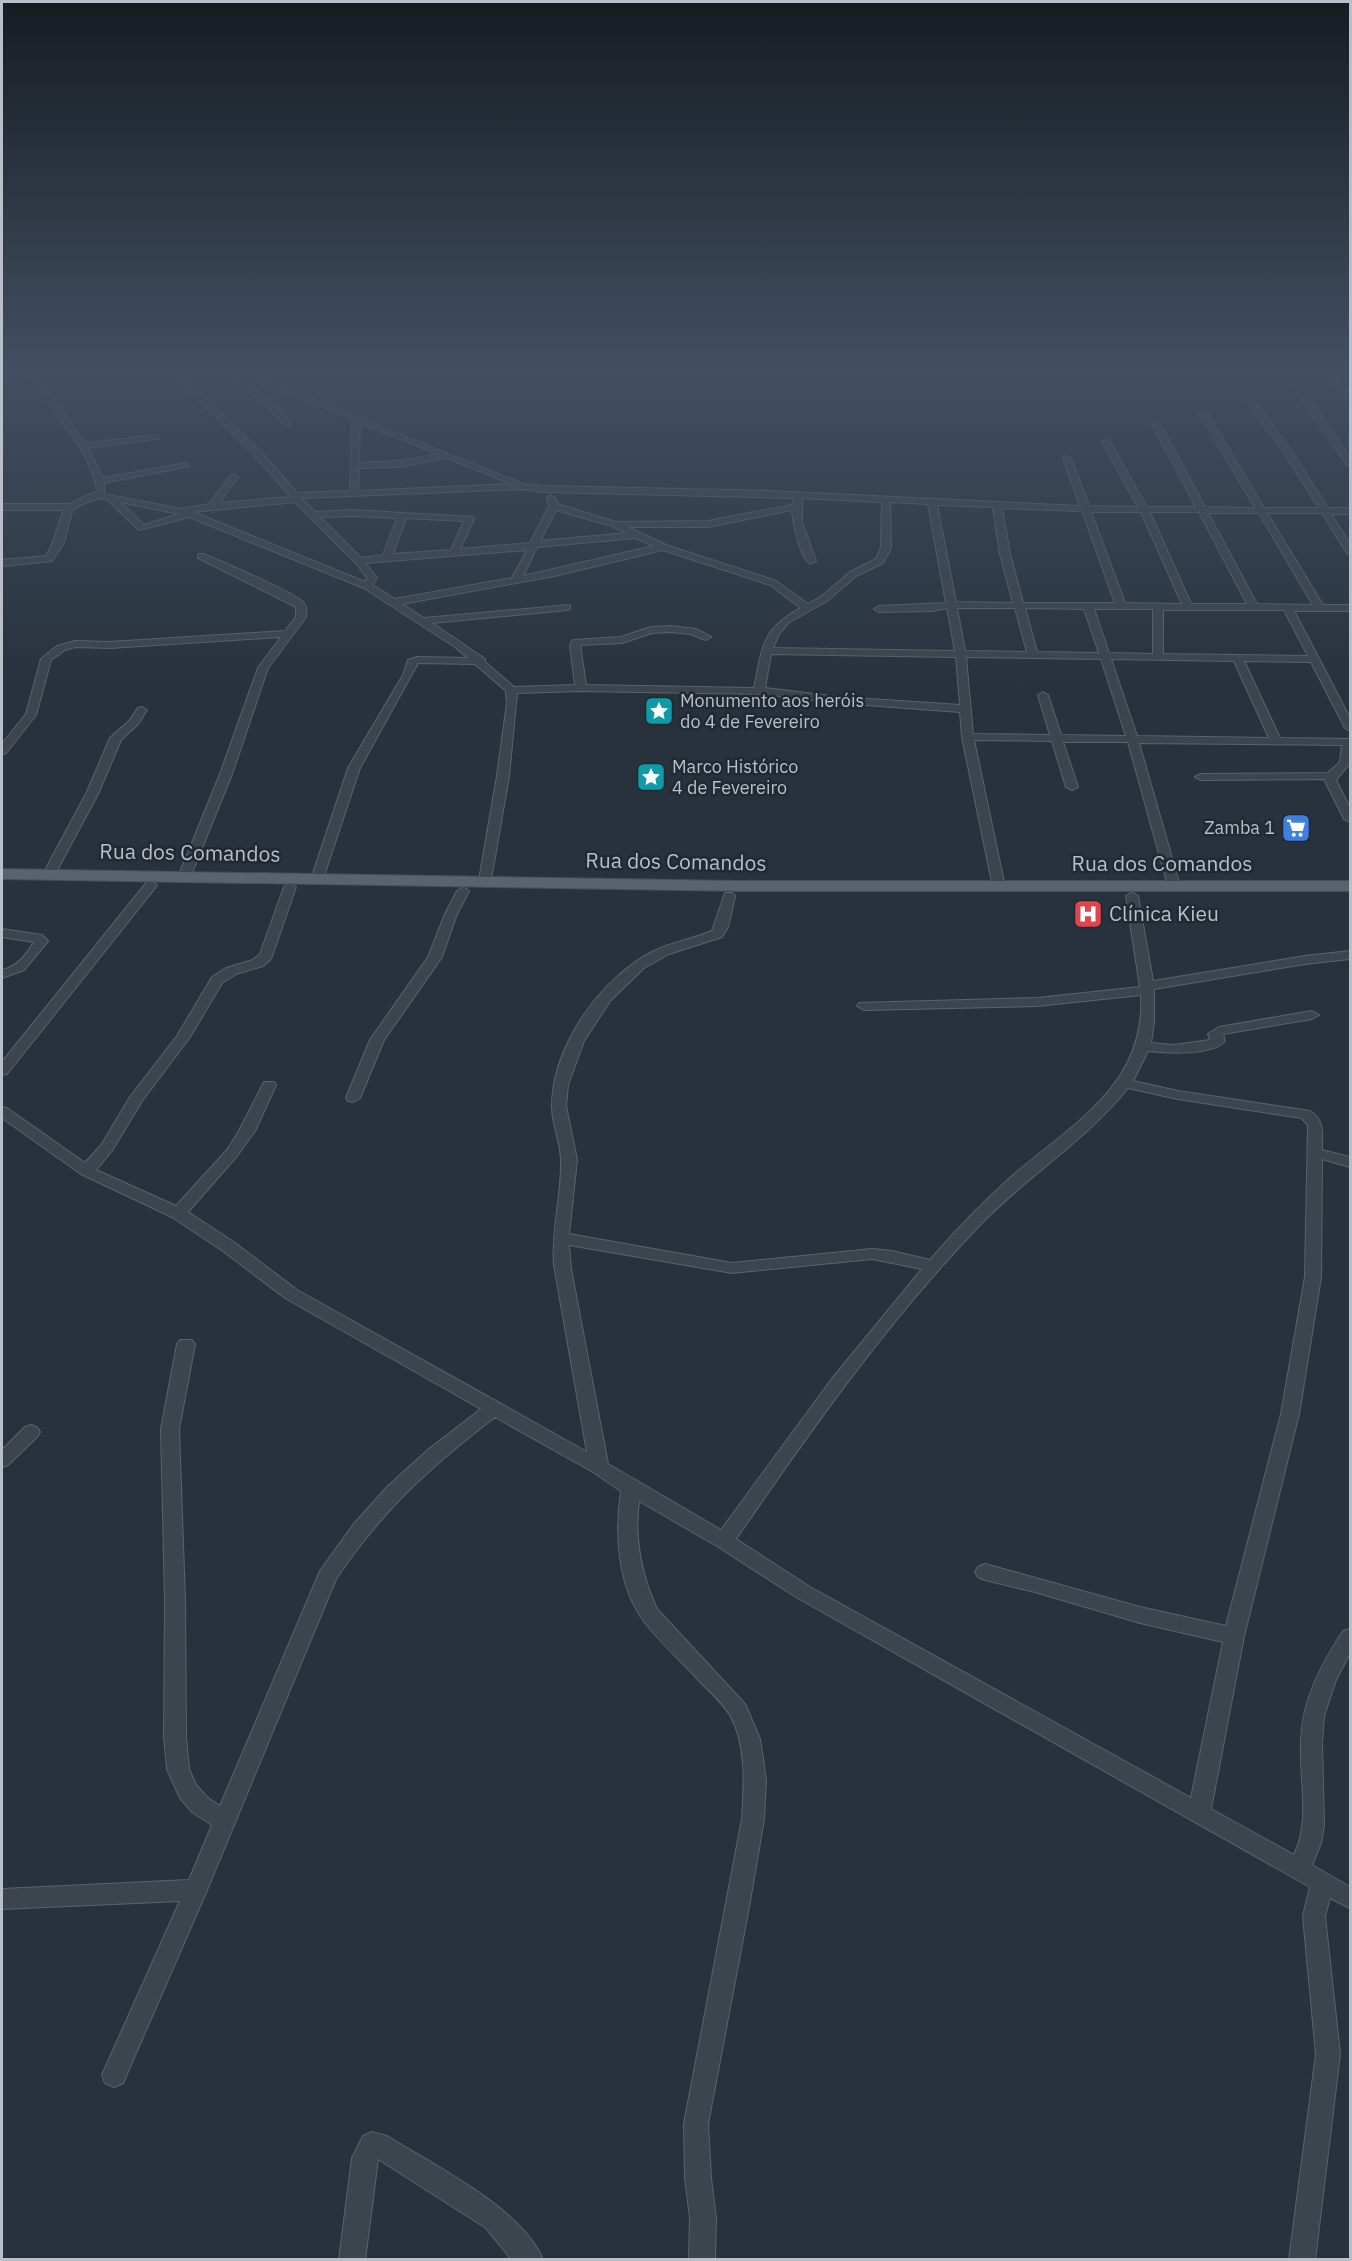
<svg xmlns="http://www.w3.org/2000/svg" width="1352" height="2261" font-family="'IBM Plex Sans',sans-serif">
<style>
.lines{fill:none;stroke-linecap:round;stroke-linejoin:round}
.minor-casing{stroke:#5a626b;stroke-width:2}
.major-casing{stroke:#454d57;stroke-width:2}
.minor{fill:#3c444e;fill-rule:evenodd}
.major{fill:#5a636d;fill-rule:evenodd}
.labels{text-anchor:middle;stroke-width:5;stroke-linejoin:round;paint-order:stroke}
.far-poi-label{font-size:18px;fill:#b8bfc8;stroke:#212933;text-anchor:start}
.street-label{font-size:21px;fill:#b8bfc8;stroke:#212933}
.poi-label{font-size:21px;fill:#b8bfc8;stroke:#212933;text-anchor:start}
</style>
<rect width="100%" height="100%" fill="#28323d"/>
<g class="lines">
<!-- minor casing -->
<g class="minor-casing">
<g id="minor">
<path d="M26 369H32L85 443 158 435V439H155L88 448 103 478 186 463 190 466 104 483V494L181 509 209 504 231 475 234 474 238 477 219 503 291 497 257 458 168 369H175L263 454 297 493 350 491 352 419 231 369H239L523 484 543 486 770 491 1080 506 1063 458 1067 456 1071 458 1089 506 1138 507 1102 442 1106 440 1110 442 1147 507H1196L1152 424 1156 422 1160 424 1205 507 1255 508 1199 413 1203 411 1207 413 1264 508H1319L1284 453 1247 402 1254 400 1292 452 1328 508H1350V514H1331L1350 544V554L1347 553 1322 513H1267L1323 605H1350V611H1294L1350 718V731L1345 728 1311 662 1244 661 1280 738 1350 739V763L1336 780 1350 808V822L1344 819 1324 779 1201 780 1195 777 1201 774 1328 773 1340 762 1342 745 1139 743 1180 886 1174 890 1168 886 1128 742H1063L1078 787 1072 790 1066 787 1052 741 974 740 1005 887 999 891 993 887 962 737 960 712 839 703 759 694 581 691 517 693 509 776 491 880 485 884 479 880 497 776 507 703 506 691 475 664 418 663 360 768 324 876 318 880 314 879 312 876 348 768 403 675 408 660 417 657 468 658 455 647 364 588 189 517 139 530 108 500 99 498 80 505 72 511 64 543 52 561 2 566V560L46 556C55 542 57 526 64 510H2V504H70L97 491C89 443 47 409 26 369ZM360 423 438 454 399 461 359 463ZM447 458 512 484 358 491 359 468 399 467ZM525 489 543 492 794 498 792 505 708 521 616 522 557 504 555 498 551 495 547 498 549 506 530 543 460 549 474 519 473 517 352 510 315 512 301 498ZM802 498 882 502 881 548 876 559 850 572 821 597 808 604 776 581 666 545 628 527H708L792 510C793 523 800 558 811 564L816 561 802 522ZM120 502 179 514 144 525ZM295 502 356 563 367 578 365 582 193 512ZM890 502 928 504 946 603 879 606 874 609 879 612 933 611 947 608 955 651 773 648 779 634 788 623 827 601 856 576 883 563 891 548ZM937 505 993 507 1000 554 1013 603 956 602ZM1002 508 1082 511 1115 603H1023L1010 554ZM556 510 612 526 627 533 540 541ZM1091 512H1141L1182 604 1125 603ZM1150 512H1199L1247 604H1191ZM1208 513H1259L1313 605 1257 604ZM352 516 397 518 383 555 361 558 320 517ZM406 518 464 521 451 550 393 554ZM636 538 654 546 523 576 537 547ZM527 550 512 578 395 599 372 585 377 578 365 563ZM663 550 770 585 801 608C761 630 763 646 754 688L586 685 580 645 622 643 652 633 671 632 690 634 706 640 711 637 696 629 671 626 651 627 621 637 573 640 570 645 575 685 514 687 485 662V659L432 623 567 610 570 609V605L424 618 402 604 554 576ZM957 608H1015L1027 652 965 651ZM1025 608 1084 609 1099 653 1037 652ZM1094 609H1153V654L1109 653ZM1163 610H1284L1308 656 1163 654ZM771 654 956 657 960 705 839 697 765 688ZM966 657 1101 659 1126 736 1061 735 1048 695 1043 692 1038 695 1050 735 973 734ZM1111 659 1234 661 1269 738 1137 736Z"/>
<path d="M223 369H230L239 379 265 395 290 421V425H284L259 399 233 383Z"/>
<path d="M1321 369H1329L1350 394V400H1347Z"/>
<path d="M1292 383H1298L1350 458V465H1347L1291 385Z"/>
<path d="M198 554H204C223 563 293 591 304 603 307 607 307 612 306 617L268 668 232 774 191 875 185 879 179 875 220 774 258 668 281 637 110 648 75 647 65 650 51 660 36 715 6 753 2 754V744L26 714 41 659 57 646 75 641 110 642 285 631 296 617V607L198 558Z"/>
<path d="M142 707 147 710 138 724 121 740 98 794 55 874 53 877H45L43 874 86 794 110 738 130 720 138 708Z"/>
<path d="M151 881 157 885 155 888 7 1074 2 1075V1062L147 882Z"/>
<path d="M290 883 296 887 271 959 263 966 236 974 222 983 190 1037 142 1101 113 1149 96 1170 176 1206 227 1150 239 1131 264 1082H274L276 1085 255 1131 237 1156 188 1212 235 1243 297 1290 587 1452 554 1265C551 1229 562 1196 561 1161 561 1142 552 1125 552 1107 552 1047 600 979 652 952 671 942 693 939 712 931L725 893H733L735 896 728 927 722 937 669 954 644 968 610 1001 584 1041 568 1085 566 1106 577 1160 569 1234 732 1263 872 1249 892 1251 930 1260C955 1231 981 1204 1010 1178 1070 1125 1146 1087 1141 995L1037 1006 864 1010 857 1006 859 1003 1037 998 1140 987 1126 896 1132 892 1138 896 1153 981 1305 956 1350 951V959L1305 964 1154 989V1022L1151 1043 1174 1045 1210 1040 1208 1034 1219 1027 1312 1011 1319 1015 1312 1019 1223 1034 1225 1041C1213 1056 1166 1053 1148 1051L1133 1081 1178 1091 1310 1111C1325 1120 1322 1135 1322 1150L1350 1157V1167L1322 1159 1321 1277 1299 1414 1244 1636 1211 1809 1294 1855C1311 1820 1299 1779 1301 1741 1302 1700 1321 1665 1343 1631L1350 1629V1653L1336 1680 1324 1716 1322 1743 1324 1825 1321 1843 1312 1865 1350 1887V1908L1330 1898 1325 1916 1340 2054 1315 2260H1289L1316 2054 1303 1916 1310 1887 796 1597 717 1546 639 1501C634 1539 641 1574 657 1609L745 1704 760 1739 766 1780 764 1819 749 1907 708 2124 711 2178 716 2218 715 2260H689L690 2218 685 2178 684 2124 742 1819C744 1786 747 1745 730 1715 721 1700 704 1687 693 1674 676 1656 657 1639 643 1620 617 1583 615 1533 621 1491L593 1472 495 1417C430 1467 382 1510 336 1579L207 1890 123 2083 114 2087 105 2083 102 2075 180 1901 2 1909V1889L189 1880 212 1825 192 1812 180 1798 167 1769 164 1737 165 1601 161 1429 177 1344 180 1340H192L195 1344 179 1429 185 1601 186 1737 189 1769 196 1785 208 1798 220 1806 320 1571 353 1525 387 1487 429 1449 481 1409 285 1298 223 1251 172 1217 81 1174 2 1118V1107L7 1108 85 1163 102 1144 130 1097 177 1036 212 977 226 968 253 960 260 954 284 887ZM1128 1088 1178 1099 1301 1118 1308 1125 1305 1277 1281 1414 1226 1626 1140 1607 985 1564 978 1567 975 1572 978 1577 985 1580 1035 1592 1140 1623 1223 1642 1191 1798 810 1587 736 1539C810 1431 887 1322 978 1227 1024 1178 1086 1141 1128 1088ZM569 1245 732 1273 872 1259 922 1269 831 1380 721 1530 608 1464 571 1269Z"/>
<path d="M463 887 469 891 457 914 442 957 384 1040 360 1098 353 1102 348 1101 346 1098 370 1040 428 957 445 914 457 891Z"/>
<path d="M2 929 42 935 48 941 24 970 2 978V970C17 967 26 955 34 942L2 937Z"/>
<path d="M31 1425 37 1427 40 1432 37 1437 8 1465 2 1467V1450L25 1427Z"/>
<path d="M372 2132 387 2136C433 2165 522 2208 543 2260H512L486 2228 378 2159 365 2260H339L352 2158 363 2136Z"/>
</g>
</g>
<!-- major casing -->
<g class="major-casing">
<path id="major" d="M2 869 739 881H1350V891H739L2 879Z"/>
</g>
<!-- minor -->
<use href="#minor" class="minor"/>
<!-- major -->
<use href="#major" class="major"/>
</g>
<!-- sky -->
<linearGradient id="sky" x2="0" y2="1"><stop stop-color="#161c22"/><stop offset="0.54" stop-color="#424f62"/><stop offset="1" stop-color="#424f62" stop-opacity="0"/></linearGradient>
<rect width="1352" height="685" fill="url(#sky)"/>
<!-- icons -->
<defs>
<g id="sight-square" transform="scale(1.5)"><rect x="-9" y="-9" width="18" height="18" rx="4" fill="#0f9aa8" stroke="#212933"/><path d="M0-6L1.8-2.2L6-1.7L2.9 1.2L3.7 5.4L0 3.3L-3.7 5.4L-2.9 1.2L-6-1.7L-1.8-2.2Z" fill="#fff"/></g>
<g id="supermarket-square" transform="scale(1.5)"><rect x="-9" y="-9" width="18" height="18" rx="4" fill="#3f7fe0" stroke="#212933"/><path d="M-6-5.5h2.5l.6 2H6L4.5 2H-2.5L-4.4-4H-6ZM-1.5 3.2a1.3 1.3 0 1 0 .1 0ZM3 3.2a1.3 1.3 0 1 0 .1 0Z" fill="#fff"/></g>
<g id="hospital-square" transform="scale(1.5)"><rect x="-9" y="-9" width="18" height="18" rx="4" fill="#e0444e" stroke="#212933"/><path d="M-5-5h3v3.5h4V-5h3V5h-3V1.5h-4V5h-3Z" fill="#fff"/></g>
</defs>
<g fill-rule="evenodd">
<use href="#sight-square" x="659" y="711"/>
<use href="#sight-square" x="651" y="777"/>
<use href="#supermarket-square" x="1296" y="828"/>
<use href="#hospital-square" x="1088" y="914"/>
</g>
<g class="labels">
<!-- far-poi labels -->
<g class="far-poi-label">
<text x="680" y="707">Monumento aos heróis<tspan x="680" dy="21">do 4 de Fevereiro</tspan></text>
<text x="672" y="773">Marco Histórico<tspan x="672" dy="21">4 de Fevereiro</tspan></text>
<text x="1275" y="834" text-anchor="end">Zamba 1</text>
</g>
<!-- street labels -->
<g class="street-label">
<text transform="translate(190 853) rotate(1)" y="7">Rua dos Comandos</text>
<text transform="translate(676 862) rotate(1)" y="7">Rua dos Comandos</text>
<text x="1162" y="871">Rua dos Comandos</text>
</g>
<!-- poi labels -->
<g class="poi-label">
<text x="1109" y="921">Clínica Kieu</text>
</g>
</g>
<!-- border -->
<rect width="1352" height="2261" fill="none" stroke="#b8bfc8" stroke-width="6"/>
</svg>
